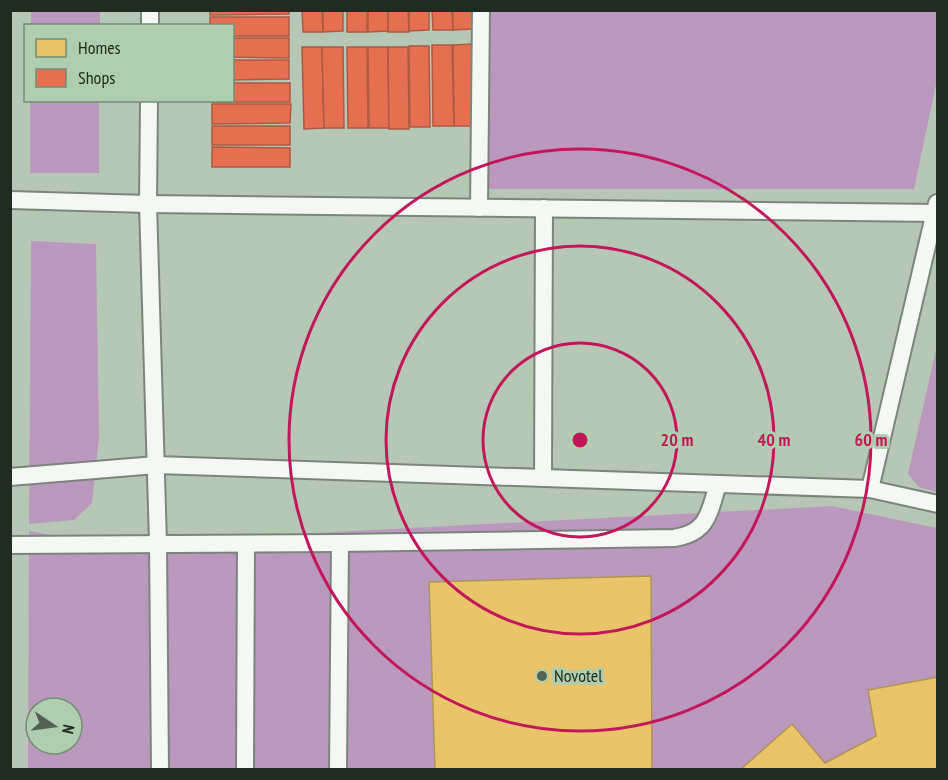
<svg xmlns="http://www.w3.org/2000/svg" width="948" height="780" font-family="'PT Sans Narrow',sans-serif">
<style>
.green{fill:#bb99be;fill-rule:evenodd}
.homes{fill:#e9c46a;stroke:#ad9654;stroke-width:1.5}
.shops{fill:#e76f51;stroke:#ab5b42;stroke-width:1.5}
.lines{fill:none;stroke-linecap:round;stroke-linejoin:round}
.lane-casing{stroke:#7a867a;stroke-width:20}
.lane{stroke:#f4f7f4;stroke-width:16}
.ring{fill:none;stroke:#c2185b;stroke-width:3}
.poi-dot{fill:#546254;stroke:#afceaf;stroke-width:2}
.labels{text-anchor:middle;stroke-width:6;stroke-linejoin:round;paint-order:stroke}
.poi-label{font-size:18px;fill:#202c20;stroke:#afceaf;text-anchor:start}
.centre{fill:#c2185b;stroke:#afceaf;stroke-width:3}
.ring-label{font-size:18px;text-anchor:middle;font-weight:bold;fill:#c2185b;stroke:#afceaf;stroke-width:6;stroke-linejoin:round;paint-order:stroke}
</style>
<rect width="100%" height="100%" fill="#b6c7b6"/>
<!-- green -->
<g class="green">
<rect x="31" y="11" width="69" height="14"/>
<path d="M483 11H937V80L914 189H484Z"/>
<rect x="30" y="101" width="69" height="72"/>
<path d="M31 241 96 244 99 438 92 503 74 520 29 524Z"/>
<path d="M937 345 938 492H937L919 487 908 474Z"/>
<path d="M832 506 937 528V769L28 770 29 531 104 544ZM36 708H72V744H36Z"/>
</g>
<!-- homes -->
<g class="homes">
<path d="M651 576 652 770H435L429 582Z"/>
<path d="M938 677V770H740L792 724 825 763 876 736 868 690Z"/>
</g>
<!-- shops -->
<g class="shops">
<path d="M210 10H289V14L210 15Z"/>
<path d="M302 10H322L323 32H303Z"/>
<path d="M323 10H343V31L323 32Z"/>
<rect x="347" y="10" width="20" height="22"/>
<path d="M368 10H388V31L368 32Z"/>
<path d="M388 10H408L409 32H388Z"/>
<path d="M409 10H429V30L409 31Z"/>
<path d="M432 10H452L453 30H433Z"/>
<path d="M453 10H473V29L453 30Z"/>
<path d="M210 17H289V36H232V26H210Z"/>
<path d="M232 38H289V58L232 57Z"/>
<path d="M473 44 474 126H454L453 45Z"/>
<path d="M432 45H452L454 126H433Z"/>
<path d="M409 46H429L430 127H410Z"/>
<path d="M302 47H322L324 128 304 129Z"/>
<path d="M322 47H343L344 128H324Z"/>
<path d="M347 47H367L368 128H348Z"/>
<path d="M368 47H388L389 128H369Z"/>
<path d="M388 47H408L409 129H389Z"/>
<path d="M232 60H289V79L232 80Z"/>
<path d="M232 83H290V102H212L232 100Z"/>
<path d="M212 104H291L290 123 212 124Z"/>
<rect x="212" y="126" width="78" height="19"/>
<path d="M212 147 290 148V167H212Z"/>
</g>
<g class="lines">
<!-- lane casing -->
<g class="lane-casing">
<g id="lane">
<path d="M150 26V10"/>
<path d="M149 100 148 204 158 543 160 770"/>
<path d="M10 200 148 204 938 213"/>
<path d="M479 208 481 10"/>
<path d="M10 477 156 465 870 489 938 504"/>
<path d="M543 478 544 208"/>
<path d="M870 489 937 203"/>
<path d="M10 545 340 543 674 538C708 533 709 513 718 484"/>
<path d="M245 770 246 544"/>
<path d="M338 770 340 543"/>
</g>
</g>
<!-- lane -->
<use href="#lane" class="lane"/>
</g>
<!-- distance rings -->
<g class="ring">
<circle cx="580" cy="440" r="97"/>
<circle cx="580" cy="440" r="194"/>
<circle cx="580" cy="440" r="291"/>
</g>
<!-- markers -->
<circle class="poi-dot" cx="542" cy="676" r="6"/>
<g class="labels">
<!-- poi labels -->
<g class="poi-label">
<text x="554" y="682">Novotel</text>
</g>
</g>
<circle cx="580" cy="440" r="9" class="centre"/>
<g class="ring-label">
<text x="677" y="446">20 m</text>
<text x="774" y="446">40 m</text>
<text x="871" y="446">60 m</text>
</g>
<!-- border -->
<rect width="948" height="780" fill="none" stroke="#202c20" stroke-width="24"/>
<!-- legend -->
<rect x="24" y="24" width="210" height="78" fill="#afceaf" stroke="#768d76" stroke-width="1.5"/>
<rect x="36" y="39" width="30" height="18" fill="#e9c46a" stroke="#768d76" stroke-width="1.5"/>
<text x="78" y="54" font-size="18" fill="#202c20">Homes</text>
<rect x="36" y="69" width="30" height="18" fill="#e76f51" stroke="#768d76" stroke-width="1.5"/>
<text x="78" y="84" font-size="18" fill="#202c20">Shops</text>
<!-- north arrow -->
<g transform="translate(54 726) rotate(103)"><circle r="28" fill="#afceaf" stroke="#768d76" stroke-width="1.5"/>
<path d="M0-4.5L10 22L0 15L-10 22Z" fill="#546254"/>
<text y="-9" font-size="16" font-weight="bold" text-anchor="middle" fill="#202c20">N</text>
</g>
</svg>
